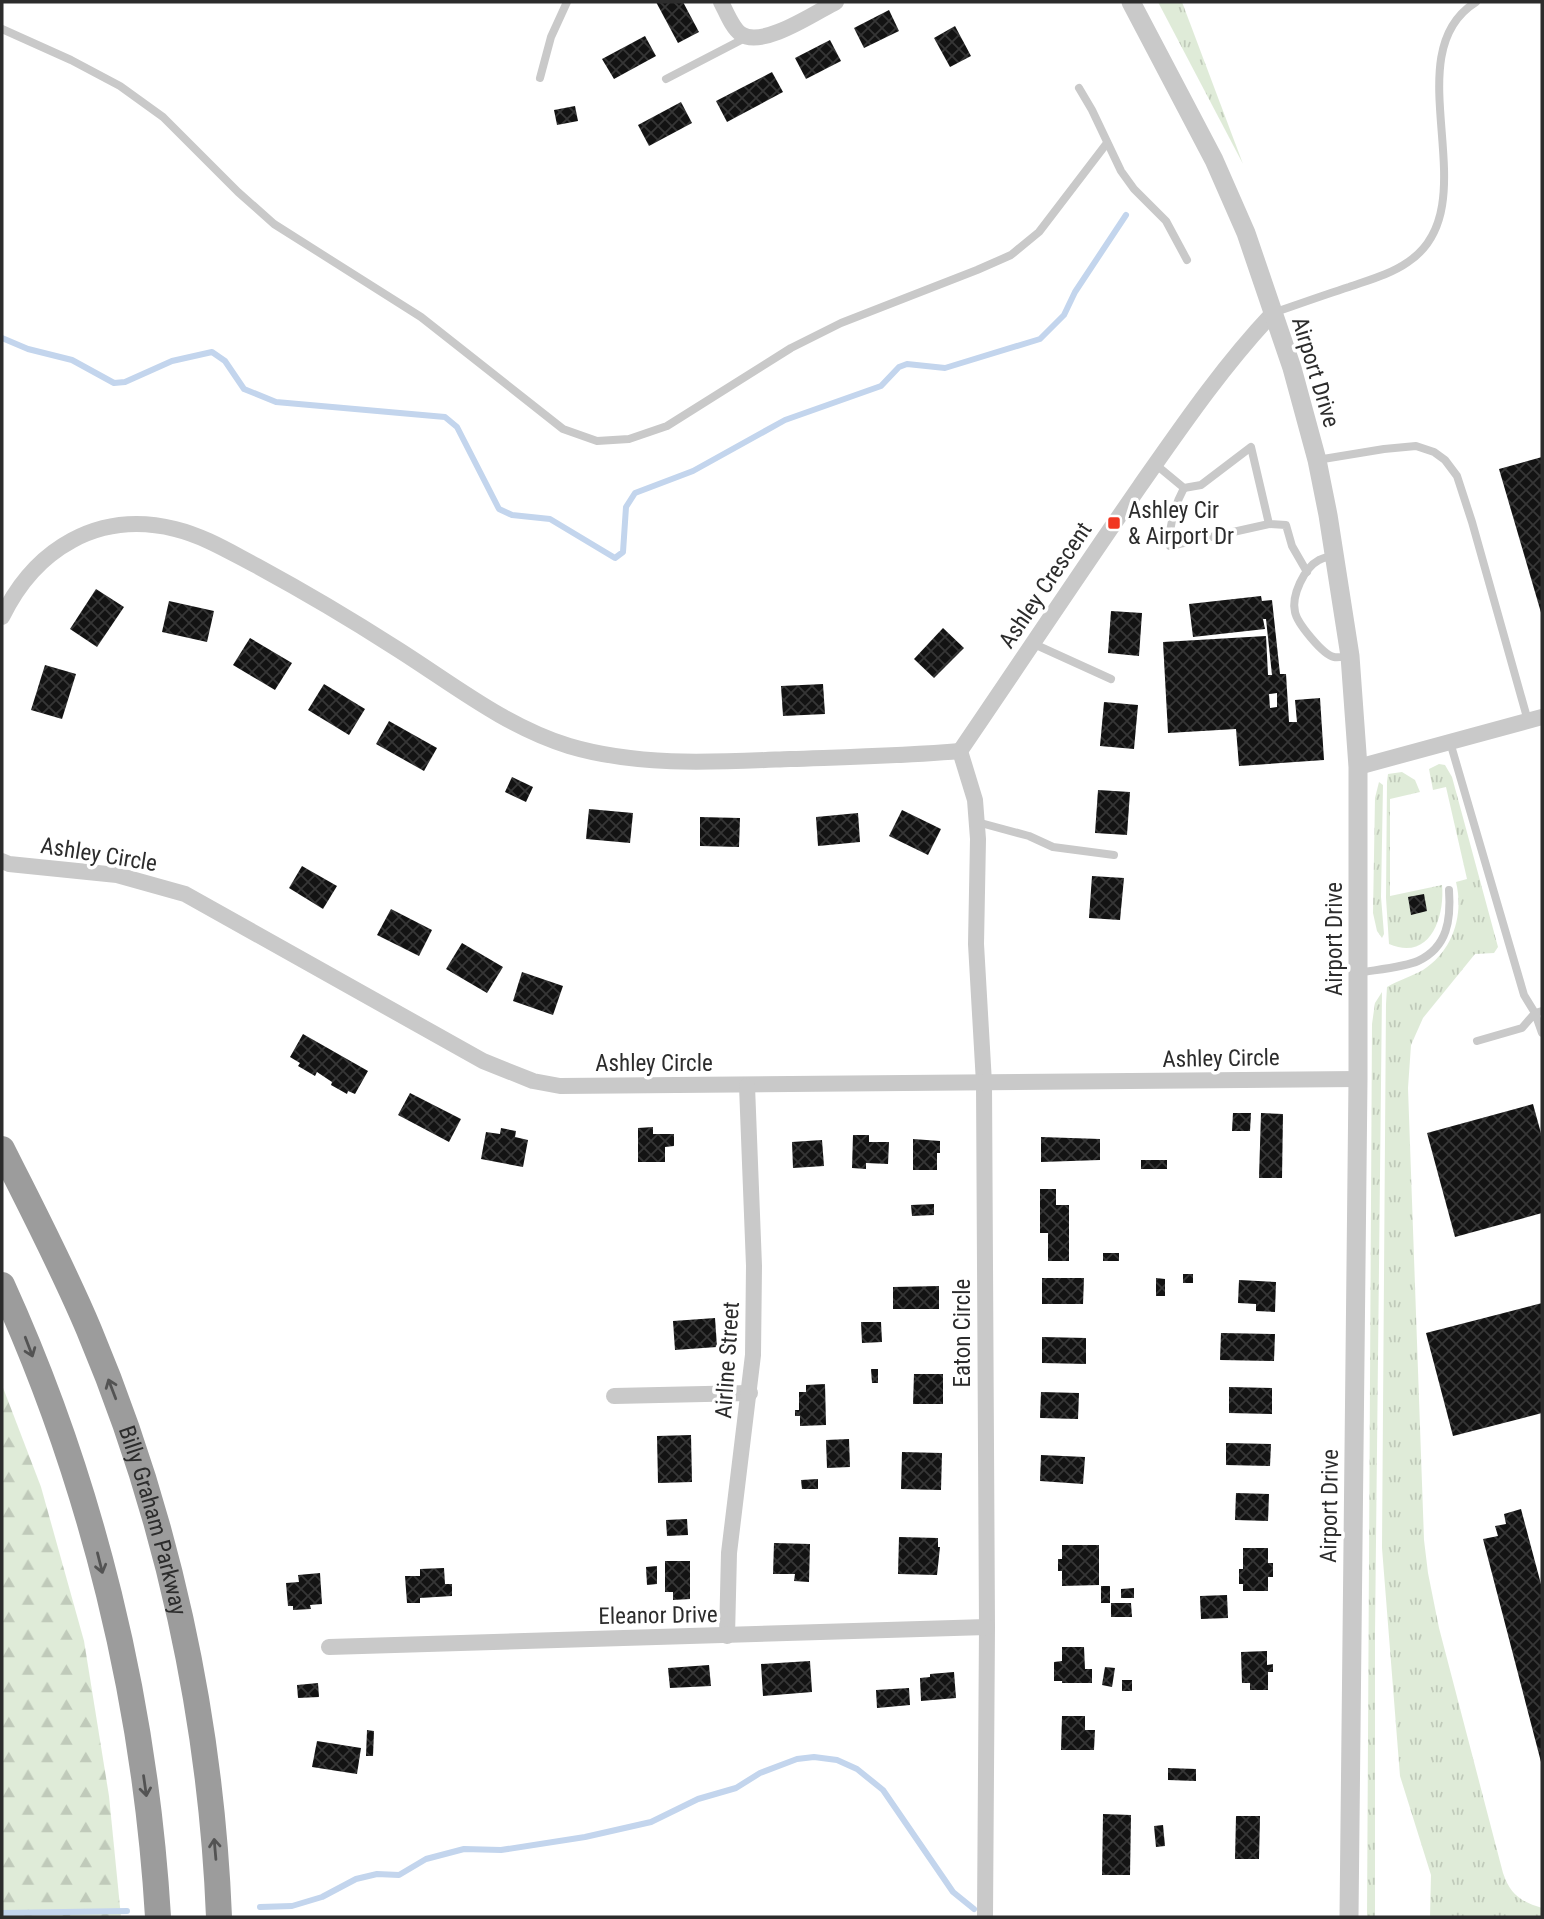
<svg xmlns="http://www.w3.org/2000/svg" width="1544" height="1919" font-family="'Roboto Condensed',sans-serif">
<style>
.grass{fill:url(#grass-tufts)}
.forest{fill:url(#forest-firs)}
.lines{fill:none;stroke-linecap:round;stroke-linejoin:round}
.stream{stroke:#c3d5ed;stroke-width:6}
.building{fill:url(#building-cross-hatch);fill-rule:evenodd}
.service{stroke:#c9c9c9;stroke-width:8}
.minor{stroke:#c9c9c9;stroke-width:16}
.tertiary{stroke:#c9c9c9;stroke-width:19}
.trunk{stroke:#9c9c9c;stroke-width:26}
.oneway{stroke:#535353}
.poi-dot{fill:#f13621;stroke:#fff;stroke-width:2.5}
.labels{text-anchor:middle;stroke-width:7;stroke-linejoin:round;paint-order:stroke}
.street-label{font-size:23px;fill:#2c2c2c;stroke:#fff}
.poi-label{font-size:23px;fill:#2c2c2c;stroke:#fff;text-anchor:start}
</style>
<defs>
<pattern id="grass-tufts" width="24" height="20" patternUnits="userSpaceOnUse" patternTransform="scale(1.75)"><rect width="24" height="20" fill="#dfebd8"/><path d="M3 7l-1-3M5 7V3M7 7l1-3M15 17l-1-3M17 17v-4M19 17l1-3" fill="none" stroke="#c0caba"/></pattern>
<pattern id="forest-firs" width="22" height="20" patternUnits="userSpaceOnUse" patternTransform="scale(1.75)"><rect width="22" height="20" fill="#dfebd8"/><path d="M5 1l3.5 6h-7zM16 11l3.5 6h-7z" fill="#c0caba"/></pattern>
<pattern id="building-cross-hatch" width="8" height="8" patternUnits="userSpaceOnUse" patternTransform="scale(1.75)"><rect width="8" height="8" fill="#131313"/><path d="M0 0l8 8M0 8l8-8" fill="none" stroke="#363636"/></pattern>
</defs>
<rect width="100%" height="100%" fill="#fff"/>
<!-- grass -->
<g class="grass">
<path d="M1158 2H1182L1243 164Z"/>
<path d="M1439 764 1445 765 1452 777 1498 947 1494 953 1475 954 1423 1018 1411 1045 1408 1088 1424 1540 1428 1573 1439 1628 1503 1873C1510 1894 1521 1902 1542 1908V1917H1430L1431 1875 1400 1776 1382 1548 1386 1004 1387 987C1399 980 1412 976 1423 970 1453 951 1464 915 1456 882L1467 879 1446 787 1433 790 1429 769Z"/>
<path d="M1402 772 1415 780 1420 792 1390 799V896L1442 885C1445 917 1430 962 1389 944L1386 898 1387 782 1388 774Z"/>
<path d="M1379 782 1383 785 1381 897 1384 934 1382 938 1377 931 1373 913 1375 798Z"/>
<path d="M1382 992 1375 1633V1917H1367L1372 1024 1375 1003Z"/>
</g>
<!-- forest -->
<path class="forest" d="M2 1385 41 1487 84 1641 109 1796 121 1917H2Z"/>
<g class="lines">
<!-- stream -->
<g class="stream">
<path d="M2 338 28 349 72 360 114 383 125 382 172 361 212 352 225 361 244 389 276 402 445 417 457 427 499 509 512 515 550 519 615 558 623 552 626 507 635 493 693 471 785 420 881 386 899 367 907 364 945 368 1040 339 1064 315 1075 292 1126 215"/>
<path d="M260 1907 292 1906 322 1897 356 1879 377 1874 399 1875 426 1859 464 1849 501 1850 585 1837 651 1822 698 1799 736 1788 760 1773 797 1759 814 1757 837 1760 857 1769 883 1790 953 1892 974 1909"/>
<path d="M2 1913 127 1911"/>
</g>
</g>
<!-- building -->
<g class="building">
<path d="M656 2H683L699 32 678 43Z"/>
<path d="M889 10 899 31 864 48 854 28Z"/>
<path d="M955 26 971 56 950 67 934 38Z"/>
<path d="M645 36 656 56 614 79 602 59Z"/>
<path d="M830 40 841 61 806 79 795 58Z"/>
<path d="M772 72 783 92 727 122 716 101Z"/>
<path d="M681 102 692 123 649 146 638 125Z"/>
<path d="M575 106 578 121 557 125 554 110Z"/>
<path d="M1542 457V616L1499 469Z"/>
<path d="M96 589 124 607 97 647 70 629Z"/>
<path d="M1261 596 1262 601 1272 600 1280 674H1286L1289 722H1297L1295 700 1320 698 1324 760 1239 766 1236 729 1168 733 1163 642 1266 636 1268 675H1272L1266 619H1263L1265 629 1193 637 1189 604ZM1277 693V707L1270 708 1269 694Z"/>
<path d="M169 601 214 611 207 642 162 632Z"/>
<path d="M1111 611 1142 613 1139 656 1108 653Z"/>
<path d="M943 628 964 648 934 678 914 659Z"/>
<path d="M250 638 292 663 275 690 233 665Z"/>
<path d="M45 665 76 674 62 719 31 710Z"/>
<path d="M324 684 365 709 349 735 308 710Z"/>
<path d="M823 684 825 714 783 716 781 686Z"/>
<path d="M1104 702 1138 705 1134 749 1100 746Z"/>
<path d="M389 721 437 748 424 771 376 744Z"/>
<path d="M512 777 533 787 526 802 505 792Z"/>
<path d="M1098 790 1130 792 1127 835 1095 833Z"/>
<path d="M589 809 633 813 630 843 586 839Z"/>
<path d="M902 810 941 829 928 855 889 836Z"/>
<path d="M858 813 860 842 818 846 816 817Z"/>
<path d="M700 817 740 818 739 847 700 846Z"/>
<path d="M302 866 337 886 323 909 289 888Z"/>
<path d="M1092 876 1124 878 1120 920 1089 918Z"/>
<path d="M1424 894 1427 911 1411 915 1408 897Z"/>
<path d="M391 909 432 930 419 956 377 935Z"/>
<path d="M462 943 503 967 487 993 446 969Z"/>
<path d="M522 972 563 986 553 1015 513 1001Z"/>
<path d="M303 1034 368 1071 355 1094 348 1091 347 1094 331 1085 332 1082 317 1072 315 1076 298 1066 300 1063 290 1057Z"/>
<path d="M410 1093 461 1119 449 1142 398 1115Z"/>
<path d="M1533 1104 1542 1137V1213L1455 1237 1427 1133Z"/>
<path d="M1233 1113H1251L1250 1131H1232Z"/>
<path d="M1261 1113 1283 1114 1282 1178H1259Z"/>
<path d="M653 1127V1134H674V1146L665 1147V1162H638V1128Z"/>
<path d="M501 1128 516 1131 515 1137 528 1140 523 1167 481 1159 486 1132 500 1134Z"/>
<path d="M853 1135H869V1142H889L888 1164 866 1163V1169L852 1168Z"/>
<path d="M1041 1137 1100 1139V1160L1041 1162Z"/>
<path d="M913 1139 940 1141V1153H937V1170H913Z"/>
<path d="M822 1140 824 1166 793 1168 792 1142Z"/>
<rect x="1141" y="1160" width="26" height="9"/>
<path d="M1040 1189H1056V1205H1069V1261H1048V1233H1040Z"/>
<path d="M934 1204V1215L912 1216 911 1205Z"/>
<rect x="1103" y="1253" width="16" height="8"/>
<rect x="1183" y="1274" width="10" height="9"/>
<path d="M1042 1278H1084L1083 1304H1042Z"/>
<path d="M1156 1278 1165 1279V1296H1156Z"/>
<path d="M1239 1280 1276 1282 1275 1312 1256 1311V1304L1238 1303Z"/>
<path d="M939 1286V1309H893V1287Z"/>
<path d="M1542 1303V1413L1453 1436 1426 1333Z"/>
<path d="M715 1318 717 1347 675 1350 673 1321Z"/>
<path d="M861 1322H881L882 1342 862 1343Z"/>
<path d="M1221 1333 1275 1334 1274 1361 1220 1360Z"/>
<path d="M1042 1337 1086 1338V1364L1042 1363Z"/>
<path d="M871 1369H878V1383H872Z"/>
<path d="M914 1374H943V1404H913Z"/>
<path d="M825 1384 826 1425 800 1426V1416H795V1410H799V1392H806V1385Z"/>
<path d="M1229 1387 1272 1388V1414L1229 1413Z"/>
<path d="M1041 1392 1079 1393 1078 1419 1040 1418Z"/>
<path d="M691 1435 692 1482 658 1483 657 1436Z"/>
<path d="M849 1439 850 1467 827 1468 826 1440Z"/>
<path d="M1226 1443 1271 1444 1270 1466 1226 1465Z"/>
<path d="M902 1452 942 1453 941 1490 901 1489Z"/>
<path d="M1041 1455 1085 1457 1083 1484 1040 1481Z"/>
<path d="M818 1479V1489H802L801 1480Z"/>
<path d="M1236 1493 1269 1494 1268 1521 1235 1520Z"/>
<path d="M1521 1509 1542 1588 1541 1762 1483 1539 1498 1536 1495 1526 1506 1524 1504 1514Z"/>
<path d="M687 1519 688 1535 667 1536 666 1520Z"/>
<path d="M899 1537 938 1538V1547H940L937 1575 898 1574Z"/>
<path d="M774 1543 810 1544 809 1582 794 1581 795 1574H773Z"/>
<path d="M1062 1545H1099V1585L1062 1586V1571H1058V1559H1062Z"/>
<path d="M1243 1548H1268V1563H1273V1577H1268V1591H1243V1584H1239V1569H1243Z"/>
<path d="M665 1561H690V1599L673 1600V1592H665Z"/>
<path d="M657 1566V1584L647 1585 646 1567Z"/>
<path d="M444 1568 445 1584H452V1596L420 1598V1603H407L405 1576H420V1569Z"/>
<path d="M320 1573 322 1604 310 1605 311 1609 293 1610V1606H288L286 1583 299 1582 298 1575Z"/>
<rect x="1101" y="1586" width="9" height="17"/>
<path d="M1134 1588V1598H1121V1589Z"/>
<path d="M1227 1595 1228 1618 1201 1619 1200 1596Z"/>
<path d="M1111 1603H1131L1132 1617H1111Z"/>
<path d="M1062 1647H1084L1085 1669H1092V1683H1062V1681H1054V1662L1062 1661Z"/>
<path d="M1267 1651V1665L1273 1664V1672H1268V1690H1250V1683H1242L1241 1652Z"/>
<path d="M810 1661 812 1692 763 1696 761 1664Z"/>
<path d="M709 1665 711 1686 670 1688 668 1668Z"/>
<path d="M1105 1667 1115 1668 1112 1687 1102 1685Z"/>
<path d="M954 1672 956 1698 921 1701 920 1678 930 1677V1674Z"/>
<rect x="1122" y="1680" width="10" height="11"/>
<path d="M318 1683 319 1697 298 1698 297 1685Z"/>
<path d="M909 1688 910 1705 877 1708 876 1690Z"/>
<path d="M1062 1716H1085V1730H1095L1094 1750H1061Z"/>
<path d="M367 1730 374 1731 373 1756H366Z"/>
<path d="M317 1741 361 1748 357 1774 312 1767Z"/>
<path d="M1168 1768 1196 1769V1781L1168 1780Z"/>
<path d="M1103 1814 1131 1815 1130 1875H1102Z"/>
<path d="M1236 1816H1260L1259 1859H1235Z"/>
<path d="M1163 1825 1165 1846 1156 1847 1154 1826Z"/>
</g>
<g class="lines">
<!-- service -->
<g class="service">
<path d="M2 29 71 60 120 86 163 117 238 192 274 224 421 317 563 429 597 441 629 439 667 426 791 348 841 323 977 270 1011 255 1039 232 1107 143"/>
<path d="M540 78 551 37 567 2"/>
<path d="M666 79 747 37"/>
<path d="M1079 88 1092 110 1121 171 1134 189 1166 221 1187 260"/>
<path d="M1273 313C1299 304 1324 295 1349 287 1369 280 1391 274 1408 262 1492 206 1391 55 1476 2"/>
<path d="M1317 460 1384 449 1416 446 1434 452 1445 460 1457 476 1472 522 1528 721"/>
<path d="M1155 464 1184 488 1201 485 1251 447 1269 524 1286 525 1292 546 1307 572"/>
<path d="M1184 488C1174 507 1169 524 1170 546L1269 524"/>
<path d="M1335 555C1330 557 1324 557 1319 560 1304 568 1291 596 1295 612 1297 623 1323 655 1334 657 1339 658 1345 656 1350 656"/>
<path d="M1034 644 1111 679"/>
<path d="M1450 742 1524 995 1535 1013 1542 1011"/>
<path d="M977 822 1029 836 1053 847 1114 855"/>
<path d="M1358 973C1374 970 1405 967 1418 961 1448 947 1451 919 1449 890"/>
<path d="M1477 1041 1522 1028 1535 1013 1542 1033"/>
</g>
<!-- minor -->
<g class="minor">
<path d="M721 2C726 11 732 28 741 34 762 49 816 12 836 2"/>
<path d="M2 617C35 549 98 510 175 529 204 536 230 552 257 566 303 591 349 618 394 647 450 682 504 726 569 746 640 767 717 762 790 759 847 757 903 756 960 751"/>
<path d="M960 751 975 800 978 839 976 944 984 1083 987 1627 985 1917"/>
<path d="M960 751C1020 663 1079 574 1140 486 1182 426 1223 366 1273 313"/>
<path d="M1358 767 1542 717"/>
<path d="M2 861 9 864 117 875 185 894 483 1061 533 1081 560 1086 1358 1079"/>
<path d="M614 1396 750 1393"/>
<path d="M727 1636 729 1553 753 1355 754 1266 747 1086"/>
<path d="M329 1647 987 1627"/>
</g>
<!-- tertiary -->
<path class="tertiary" d="M1131 2 1214 160 1246 233 1292 368 1317 460 1328 515 1350 656 1358 767V1079L1349 1917"/>
<!-- trunk -->
<g class="trunk">
<path id="s1" d="M2 1149C32 1209 63 1268 89 1330 167 1515 211 1717 219 1917"/>
<path d="M2 1285C92 1483 145 1700 158 1917"/>
</g>
</g>
<!-- one-way arrows -->
<defs><path id="oneway-shaft" d="M-6 0H5M1.5-3L5.5 0L1.5 3" fill="none" stroke-width="1.6" stroke-linecap="round" stroke-linejoin="round" transform="scale(1.75)"/></defs>
<g class="oneway">
<use href="#oneway-shaft" transform="translate(29 1347) rotate(69)"/>
<use href="#oneway-shaft" transform="translate(112 1389) rotate(-111)"/>
<use href="#oneway-shaft" transform="translate(100 1563) rotate(76)"/>
<use href="#oneway-shaft" transform="translate(145 1786) rotate(82)"/>
<use href="#oneway-shaft" transform="translate(215 1849) rotate(-95)"/>
</g>
<!-- markers -->
<rect class="poi-dot" x="1107" y="516" width="14" height="14" rx="3.5"/>
<g class="labels">
<!-- street labels -->
<g class="street-label">
<text transform="translate(1316 372) rotate(73)" y="8">Airport Drive</text>
<text transform="translate(1045 585) rotate(-56)" y="8">Ashley Crescent</text>
<text transform="translate(99 854) rotate(9)" y="8">Ashley Circle</text>
<text transform="translate(1334 939) rotate(-90)" y="8">Airport Drive</text>
<text transform="translate(1221 1058) rotate(-1)" y="8">Ashley Circle</text>
<text x="654" y="1071">Ashley Circle</text>
<text transform="translate(962 1333) rotate(-90)" y="8">Eaton Circle</text>
<text transform="translate(727 1360) rotate(-86)" y="8">Airline Street</text>
<text transform="translate(1329 1506) rotate(-89)" y="8">Airport Drive</text>
<text dy="8" stroke="none"><textPath href="#s1" startOffset="402">Billy Graham Parkway</textPath></text>
<text transform="translate(658 1615) rotate(-1)" y="8">Eleanor Drive</text>
</g>
<!-- poi labels -->
<g class="poi-label">
<text x="1128" y="518">Ashley Cir<tspan x="1128" dy="26">&amp; Airport Dr</tspan></text>
</g>
</g>
<!-- border -->
<rect width="1544" height="1919" fill="none" stroke="#2c2c2c" stroke-width="7"/>
</svg>
